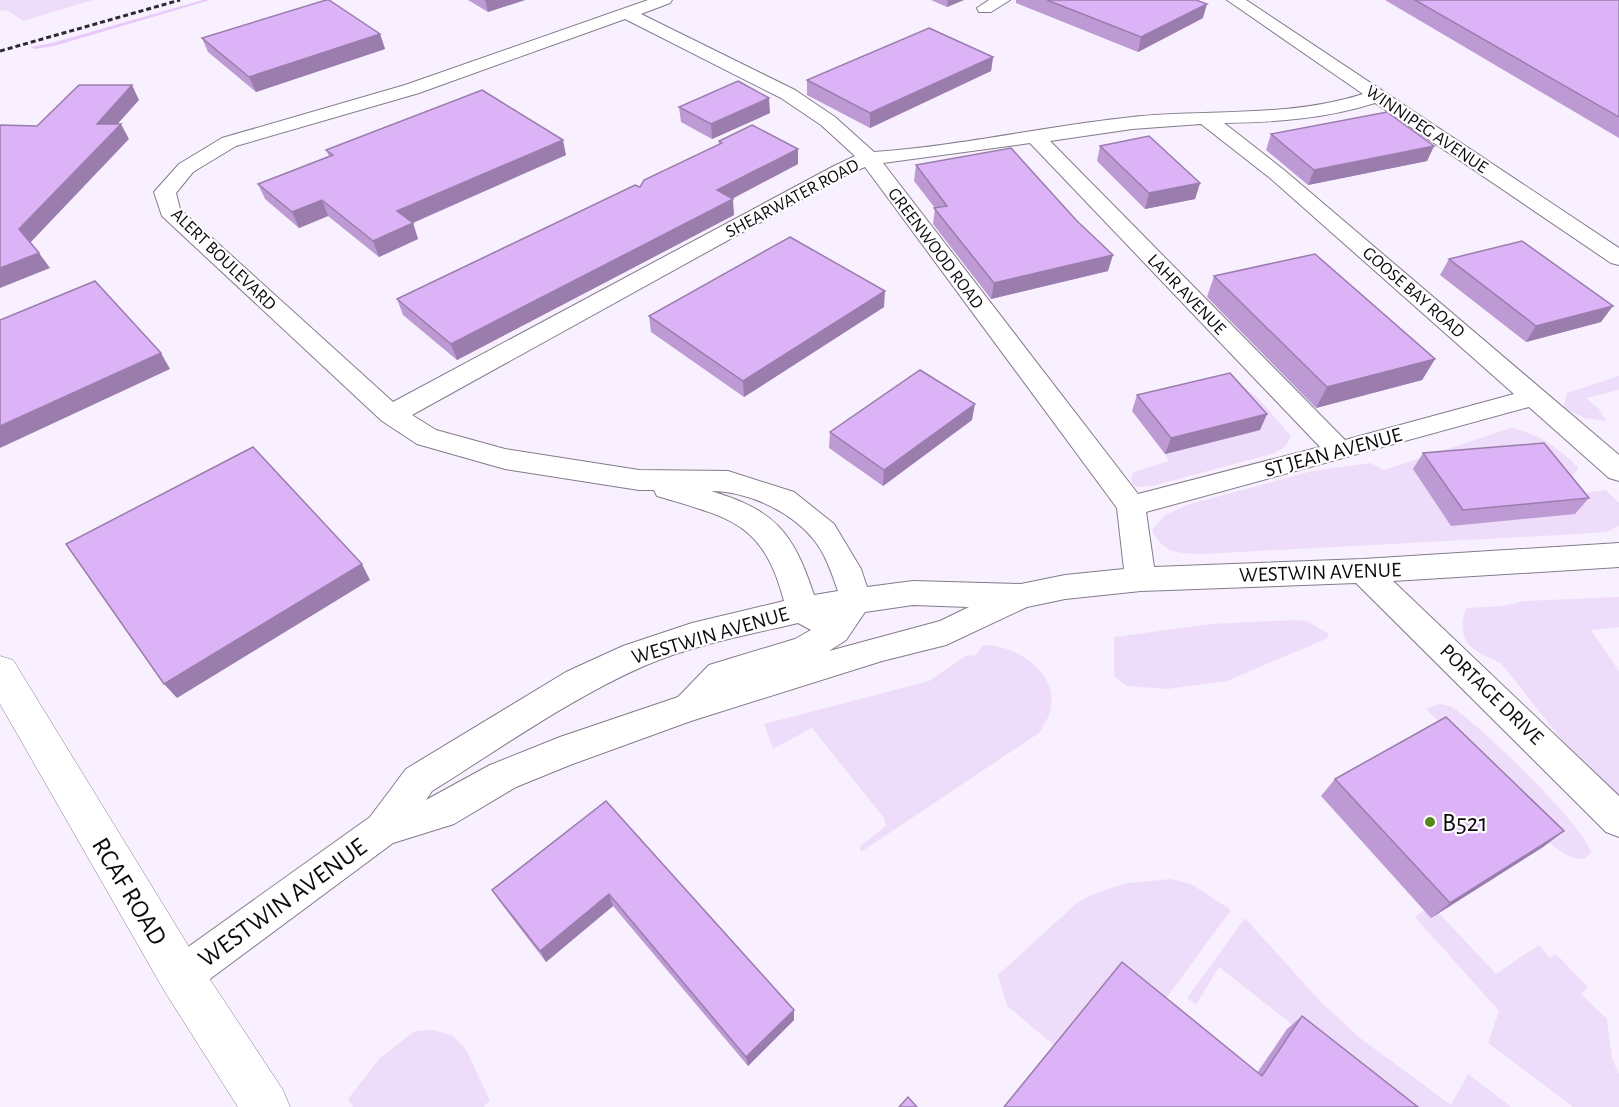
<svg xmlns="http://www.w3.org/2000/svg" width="1619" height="1107" font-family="'Alegreya Sans',sans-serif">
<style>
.green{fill:#eeddfa}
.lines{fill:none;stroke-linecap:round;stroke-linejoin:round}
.stream{fill:#e7c9fc;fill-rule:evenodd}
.street-casing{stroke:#837b8a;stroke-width:2}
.secondary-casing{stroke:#837b8a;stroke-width:1}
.street{fill:#fff;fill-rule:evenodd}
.secondary{fill:#fff;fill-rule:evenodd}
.rail{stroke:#2c292f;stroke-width:3;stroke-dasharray:5 3;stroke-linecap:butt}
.wall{fill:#bd9ad4}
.shaded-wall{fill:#9a7dac}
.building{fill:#dcb3f6;stroke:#9a7dac;stroke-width:1.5}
.poi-dot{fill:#56871b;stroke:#fff;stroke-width:2}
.labels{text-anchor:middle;stroke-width:4.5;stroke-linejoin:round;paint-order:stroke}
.far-street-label{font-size:18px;fill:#0d0a0f;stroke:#fff}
.street-label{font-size:21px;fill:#0d0a0f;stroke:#fff}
.near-poi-label{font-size:26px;fill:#0d0a0f;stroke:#fff;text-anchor:start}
.near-street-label{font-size:26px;fill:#0d0a0f;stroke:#fff}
</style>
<rect width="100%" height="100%" fill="#f8f0fe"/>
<!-- green -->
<g class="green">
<path d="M0 0H93L23 21 7 10 0 11Z"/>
<path d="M1619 376V390L1586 398 1599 409 1606 421 1585 418 1563 408 1567 393Z"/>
<path d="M1237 382 1259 399 1291 436 1285 447 1275 453 1152 486 1138 487 1133 485 1131 478 1134 472 1169 461 1165 454Z"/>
<path d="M1511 428C1540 434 1558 448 1579 468L1572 477 1548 479 1561 496 1606 490 1619 503V526L1607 532 1579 534 1202 554C1177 553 1164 554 1152 530L1165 515 1187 505 1312 471 1370 463 1384 470Z"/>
<path d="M1619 597V627L1591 630 1619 671V802L1592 778 1501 663C1472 651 1455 642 1466 608L1502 606 1524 601Z"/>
<path d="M1295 620 1306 621 1328 633V638L1227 681 1167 689 1126 686 1114 676V637L1212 624Z"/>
<path d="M983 645C1017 645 1060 672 1050 712 1048 719 1043 726 1039 733L861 852 860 846 886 826 884 818 812 728 773 749 764 724 929 681 967 655 975 656Z"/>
<path d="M1440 704C1444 705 1449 705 1453 708 1477 722 1586 828 1591 852L1585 859C1558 860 1537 828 1519 811L1523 806 1426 709Z"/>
<path d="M1171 879 1191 884 1231 910 1156 1012 1055 1046 1007 1006 998 975 1077 903 1096 893 1127 883Z"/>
<path d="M1424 910 1439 913 1496 974 1539 945 1550 958 1556 954 1588 987 1581 994 1607 1019 1612 1058 1619 1074V1107H1573L1488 1043 1499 1011 1415 917Z"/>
<path d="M1245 918 1320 1001 1360 1038 1451 1105 1468 1074 1511 1107H1397L1219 967 1196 1005 1187 998Z"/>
<path d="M434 1030 453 1036 466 1050 490 1100 483 1107H353L348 1099 380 1058 415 1031Z"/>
</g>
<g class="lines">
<!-- stream -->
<path class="stream" d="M203 0H210L54 46 34 49 31 47 52 43Z"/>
<!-- street casing -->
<g class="street-casing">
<g id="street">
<path d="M648 0H672L670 3 641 14 795 90 835 117 874 152C961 146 1045 126 1132 117 1209 109 1288 118 1363 94L1227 0H1246L1619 248V265L1611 263 1375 103C1324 119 1277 122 1224 123L1284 170 1619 455V481L1609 478 1529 407 1146 512 1154 567 1363 559 1619 543V567L1393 581 1619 796V837L1606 832 1356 583 1141 591 1065 599 1027 607 946 645 882 661 691 721 570 765 516 787 454 824 393 843 195 990 181 996 167 990 161 976 167 962 370 817 406 769 566 672 623 646 692 623 784 601C763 521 729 518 657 496L654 490H639L505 469 417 444 382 421 162 216 154 192 179 164 222 138 405 85ZM625 19 781 98 821 125 855 156 832 167 393 402 180 209 176 193 193 172 236 146 419 93ZM1201 124 1270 178 1514 394 1345 440 1050 141 1132 129ZM1030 143 1320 447 1138 494 883 163ZM865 167 1117 508 1124 569 1065 575 1021 584 913 581 867 587 861 569 834 524 794 492 728 471 639 470 505 449 436 430 412 415 846 175ZM711 491C747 491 791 511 814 540 826 555 832 574 838 591L814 595C793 531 774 510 711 491ZM913 605 969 607 940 621 829 651 846 640 865 612ZM798 623 811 630 795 639 709 665 678 697 560 737 490 765 426 800 432 791C501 748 569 699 644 666 693 645 747 635 798 623Z"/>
<path d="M989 0H1010L991 12H979L977 8Z"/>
</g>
</g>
<!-- secondary casing -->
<g class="secondary-casing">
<path id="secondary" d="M0 656 13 660 197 960 283 1090 290 1107H238L165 992 0 704Z"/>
</g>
<!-- street -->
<use href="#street" class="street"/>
<!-- secondary -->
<use href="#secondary" class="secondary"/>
<!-- rail -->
<path class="rail" d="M0 51 180 0"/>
</g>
<!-- wall -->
<g class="wall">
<path d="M468 0H525L488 12Z"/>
<path d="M931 0H964L947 7Z"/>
<path d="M1016 0H1196L1203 18 1138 52 1016 3Z"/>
<path d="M1385 0H1619V138Z"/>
<path d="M380 34 385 49 256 92 208 52 202 38Z"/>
<path d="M993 57 991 71 870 128 807 95V80Z"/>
<path d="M679 107 770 113 712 139 681 122Z"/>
<path d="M1271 134 1434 146 1427 161 1308 185 1266 150Z"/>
<path d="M719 141 798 149V164L732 199 734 215 457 360 403 315 397 299 640 187 719 145Z"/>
<path d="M1100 146 1200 183 1195 199 1145 209 1097 161Z"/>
<path d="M326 150 566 155 413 223 418 239 379 257 328 216 299 228 265 199 258 184 329 156Z"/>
<path d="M916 165 1108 271 991 299 933 224 935 208 914 181Z"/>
<path d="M1449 259 1601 322 1526 342 1440 275Z"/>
<path d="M1214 276 1435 359 1422 380 1316 408 1207 297Z"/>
<path d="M884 307 744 397 651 332 649 316Z"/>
<path d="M1137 395 1267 414 1260 430 1165 454 1132 411Z"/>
<path d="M972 420 883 486 829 448 830 432Z"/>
<path d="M1423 453 1589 498 1575 514 1451 526 1413 469Z"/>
<path d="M1335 779 1564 831 1543 847 1431 918 1321 796Z"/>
<path d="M606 801 794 1010V1020L748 1066 613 906 546 962 500 902 492 890Z"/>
<path d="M1302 1016 1418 1107H1004L1257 1073 1287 1029Z"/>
</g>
<!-- shaded-wall -->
<g class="shaded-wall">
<path d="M485 0H525L488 12Z"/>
<path d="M948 0H964L947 7Z"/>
<path d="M1207 4 1203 18 1138 52 1141 37Z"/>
<path d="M380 34 385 49 256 92 249 77Z"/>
<path d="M993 57 991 71 870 128V113Z"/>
<path d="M132 85 139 100 105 138 97 124Z"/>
<path d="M769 98 770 113 712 139 711 124Z"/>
<path d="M121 124 129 139 29 244 19 229Z"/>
<path d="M563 140 566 155 403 227 397 211Z"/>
<path d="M1434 146 1427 161 1308 185 1314 170Z"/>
<path d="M798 149V164L718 206 717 190Z"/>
<path d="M1200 183 1195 199 1145 209 1149 193Z"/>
<path d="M733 199 734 215 457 360 451 344Z"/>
<path d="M322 200 328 216 299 228 292 212Z"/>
<path d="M413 223 418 239 379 257 373 241Z"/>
<path d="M39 253 50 268 0 288V268Z"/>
<path d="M1113 255 1108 271 991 299 994 283Z"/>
<path d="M885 291 884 307 744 397 743 381Z"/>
<path d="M1613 306 1601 322 1526 342 1536 326Z"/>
<path d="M161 353 170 369 0 448V426Z"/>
<path d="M1435 359 1422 380 1316 408 1327 387Z"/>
<path d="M975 404 972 420 883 486 884 470Z"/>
<path d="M1267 414 1260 430 1165 454 1171 438Z"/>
<path d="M362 564 370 580 177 698 164 684Z"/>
<path d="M1564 831 1543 847 1431 918 1450 903Z"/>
<path d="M609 894 613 906 546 962 540 951Z"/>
<path d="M794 1010V1020L748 1066 746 1057Z"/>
</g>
<!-- building -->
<g class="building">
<path d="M326 0H329L380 34 249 77 202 38Z"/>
<path d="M1047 0H1196L1207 4 1141 37Z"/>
<path d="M1415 0H1619V117Z"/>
<path d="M929 28 993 57 870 113 807 80Z"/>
<path d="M738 81 769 98 711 124 679 107Z"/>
<path d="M79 85H132L97 124H121L19 229 39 253 0 268V125L37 126Z"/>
<path d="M482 90 563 140 397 211 413 223 373 241 322 200 292 212 258 184 333 155 326 150Z"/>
<path d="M1387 112 1434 146 1314 170 1271 134Z"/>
<path d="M752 125 798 149 717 190 733 199 451 344 397 299 635 185 640 187 644 180 722 143 719 141Z"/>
<path d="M1149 136 1200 183 1149 193 1100 146Z"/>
<path d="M1011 148 1077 221 1113 255 994 283 934 208 947 206 916 165Z"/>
<path d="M790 237 885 291 743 381 649 316Z"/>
<path d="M1522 241 1613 306 1536 326 1449 259Z"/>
<path d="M1315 254 1435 359 1327 387 1214 276Z"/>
<path d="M95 281 161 353 0 426V320Z"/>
<path d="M920 370 975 404 884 470 830 432Z"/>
<path d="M1230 373 1267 414 1171 438 1137 395Z"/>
<path d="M1544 443 1589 498 1463 510 1423 453Z"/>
<path d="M253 447 362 564 164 684 66 544Z"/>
<path d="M1446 717 1564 831 1450 903 1335 779Z"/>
<path d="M606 801 794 1010 746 1057 609 894 540 951 492 890Z"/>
<path d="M1122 962 1262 1076 1302 1016 1418 1107H1004Z"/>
<path d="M908 1097 917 1107H899Z"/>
</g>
<!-- markers -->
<circle class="poi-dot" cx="1430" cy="822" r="6"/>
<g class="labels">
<!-- far-street labels -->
<g class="far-street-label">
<text transform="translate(1427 129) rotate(34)" y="6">WINNIPEG AVENUE</text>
<text transform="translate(792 198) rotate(-28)" y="6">SHEARWATER ROAD</text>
<text transform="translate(936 248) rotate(53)" y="6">GREENWOOD ROAD</text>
<text transform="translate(224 259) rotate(44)" y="6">ALERT BOULEVARD</text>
<text transform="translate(1414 292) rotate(41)" y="6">GOOSE BAY ROAD</text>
<text transform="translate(1187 294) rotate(46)" y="6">LAHR AVENUE</text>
</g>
<!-- street labels -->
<g class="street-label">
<text transform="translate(1333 452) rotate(-15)" y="7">ST JEAN AVENUE</text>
<text transform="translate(1320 572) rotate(-2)" y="7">WESTWIN AVENUE</text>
<text transform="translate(710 635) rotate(-16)" y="7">WESTWIN AVENUE</text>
<text transform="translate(1492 694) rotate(44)" y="7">PORTAGE DRIVE</text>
</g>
<!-- near-poi labels -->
<g class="near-poi-label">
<text x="1442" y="831">B521</text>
</g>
<!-- near-street labels -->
<g class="near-street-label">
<text transform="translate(130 891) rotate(59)" y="9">RCAF ROAD</text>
<text transform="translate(282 902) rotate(-36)" y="9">WESTWIN AVENUE</text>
</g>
</g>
</svg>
